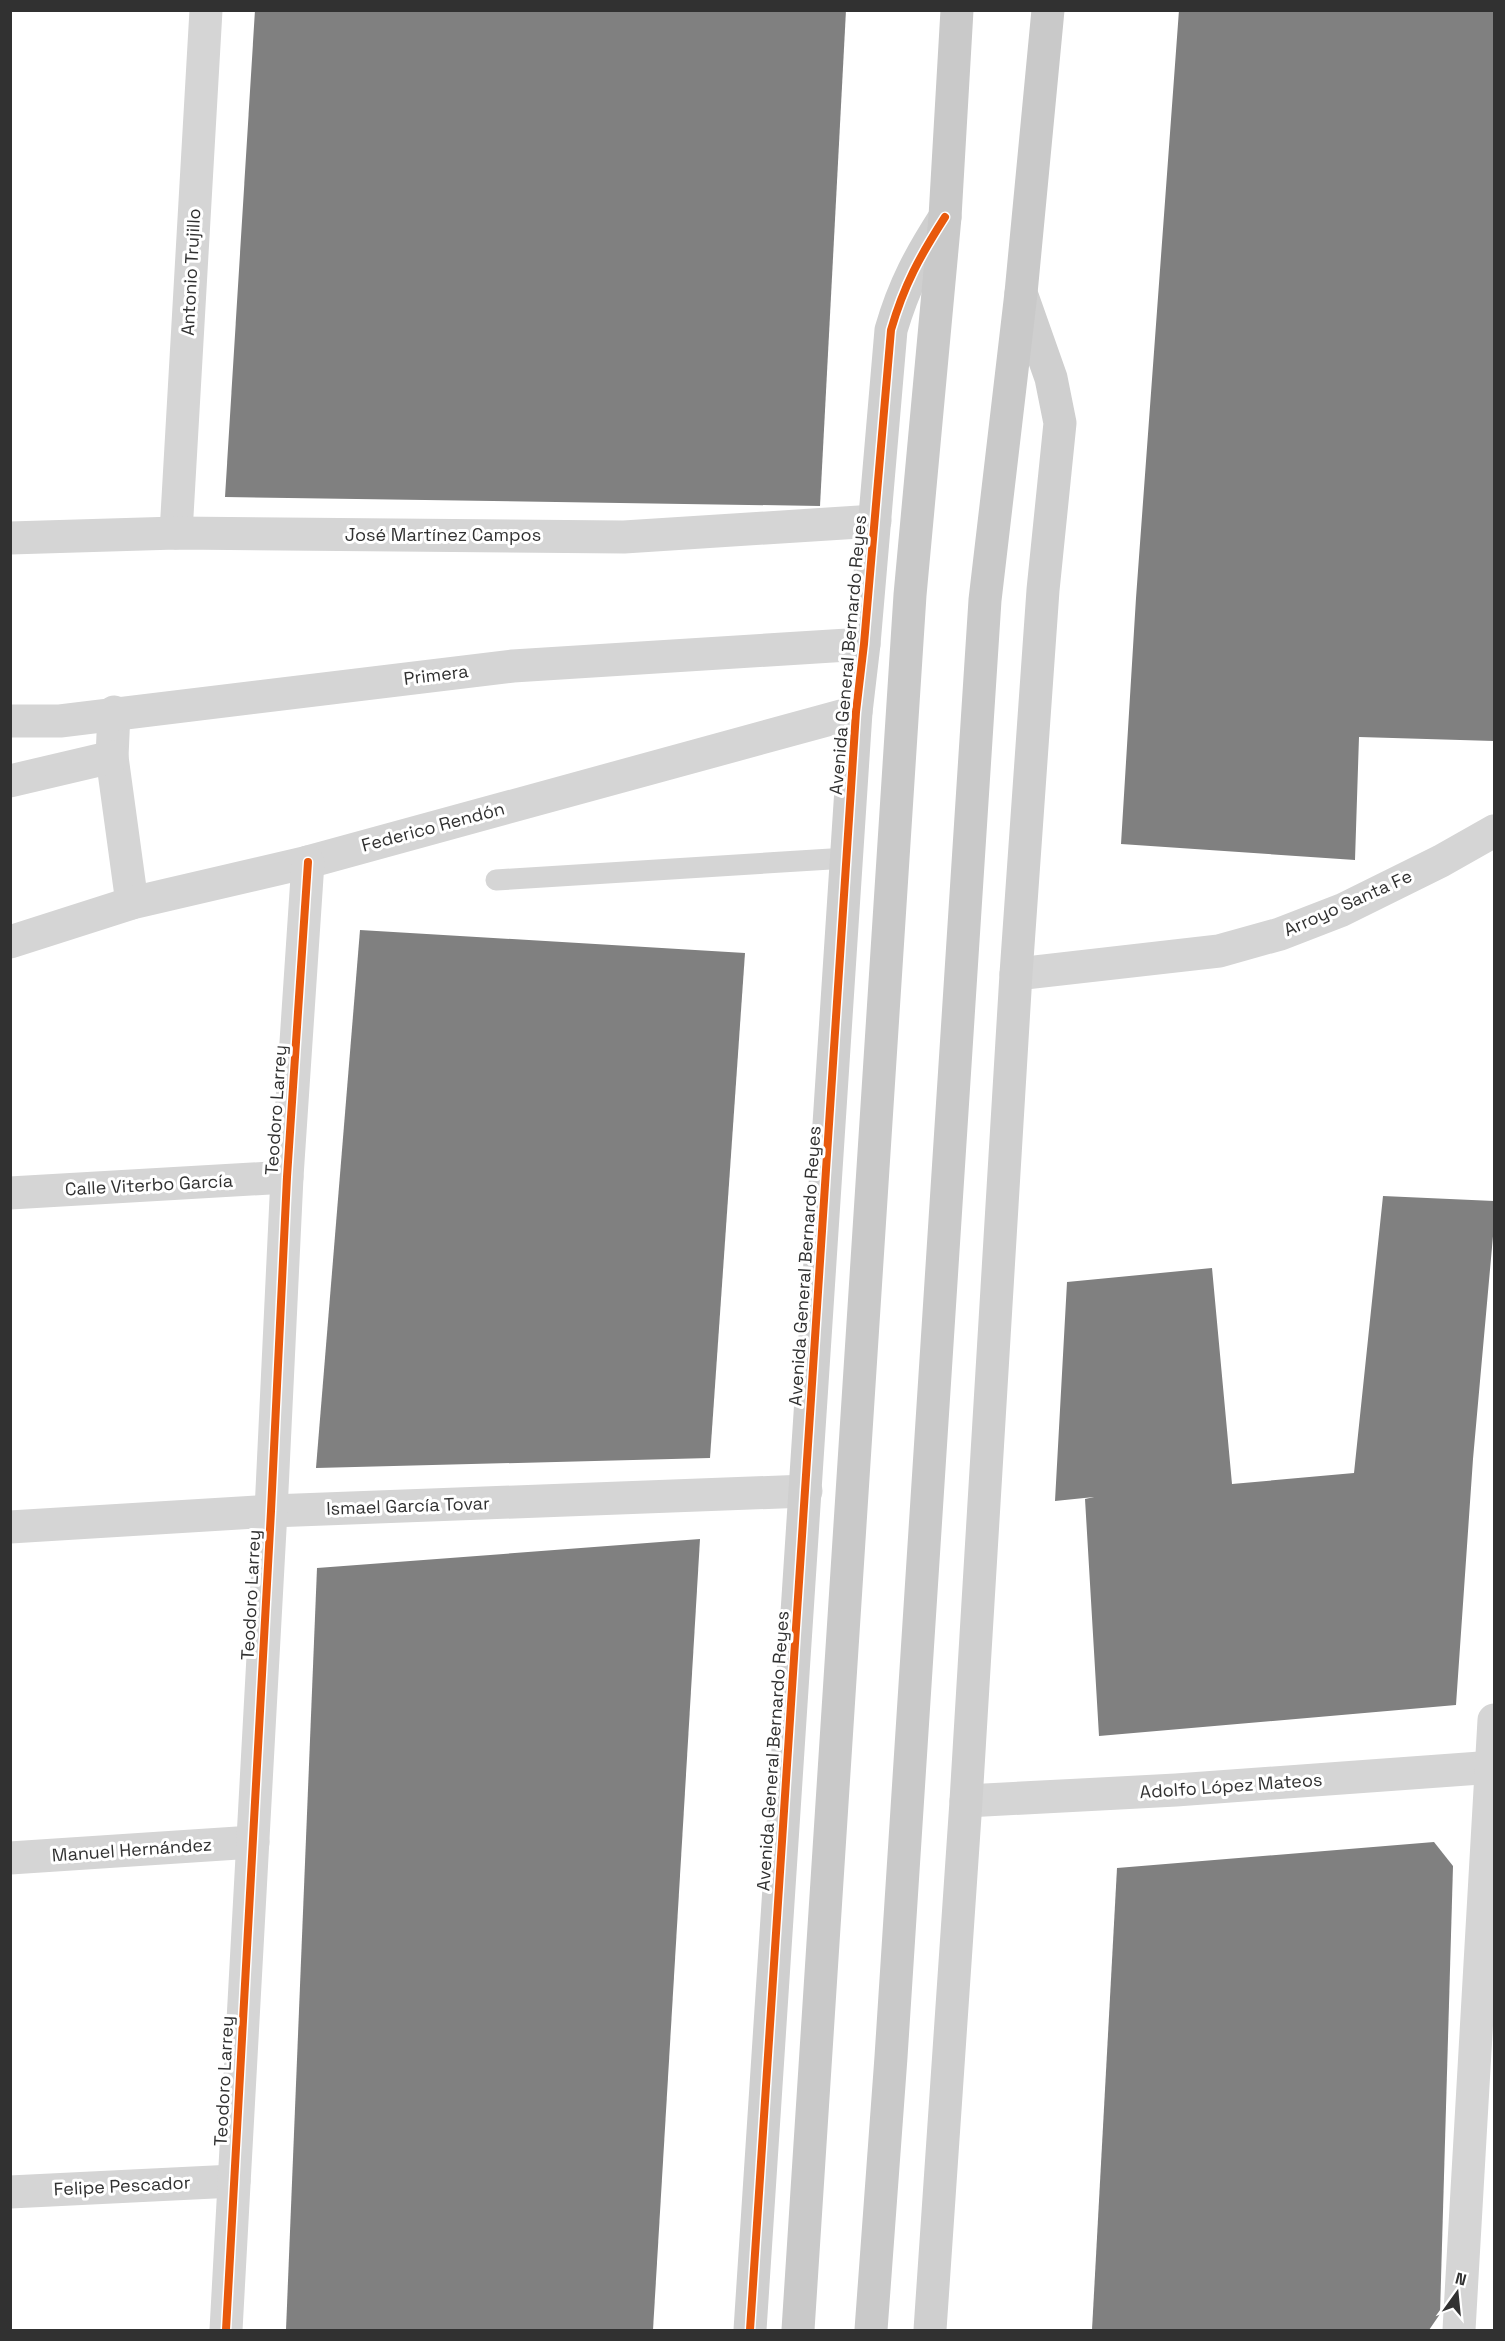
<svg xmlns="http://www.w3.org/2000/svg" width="1505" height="2341" font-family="'Space Grotesk',sans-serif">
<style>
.building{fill:#808080}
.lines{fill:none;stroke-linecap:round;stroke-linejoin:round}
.lane{stroke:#d5d5d5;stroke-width:21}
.street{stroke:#d5d5d5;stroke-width:33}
.secondary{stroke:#cfcfcf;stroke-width:33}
.primary{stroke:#c9c9c9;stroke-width:33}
.cycleway-casing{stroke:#fff;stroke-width:11}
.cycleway{stroke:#e8590c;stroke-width:8}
.labels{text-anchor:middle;stroke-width:6;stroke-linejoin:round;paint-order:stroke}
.street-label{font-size:18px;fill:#313131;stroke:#fff}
</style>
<rect width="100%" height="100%" fill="#fff"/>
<!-- building -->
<g class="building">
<path d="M255 10H846L820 506 225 497Z"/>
<path d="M1179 10H1494V741L1359 737 1355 860 1121 844 1136 598Z"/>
<path d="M360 930 745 953 710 1458 316 1468Z"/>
<path d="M1383 1196 1494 1201V1225L1473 1459 1456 1705 1099 1736 1085 1499 1094 1497 1055 1501 1067 1282 1212 1268 1232 1484 1354 1473Z"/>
<path d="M700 1539 653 2330H286L317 1568Z"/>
<path d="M1434 1842 1453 1866 1440 2314 1429 2330H1092L1117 1868Z"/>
</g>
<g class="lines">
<!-- lane -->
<path class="lane" d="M496 880 847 858"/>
<!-- street -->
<g class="street">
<path d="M176 533 206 10"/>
<path d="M10 538 176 533 624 537 875 521"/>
<path d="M114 712 112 757 132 903"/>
<path d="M10 721H60L513 666 864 644"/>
<path d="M10 781 112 757"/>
<path d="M10 942 132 903 308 862 856 712"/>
<path d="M1016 974 1219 951 1280 934 1342 910 1441 861 1494 831"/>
<path d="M10 1193 287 1177"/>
<path d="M10 1527 271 1511 806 1491"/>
<path d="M966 1801 1176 1790 1494 1767"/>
<path d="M10 1858 253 1842"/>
<path d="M10 2192 234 2181"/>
<path d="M226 2330 271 1511 287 1177 308 862"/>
<path d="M1459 2330 1494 1720"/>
</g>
<!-- secondary -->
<g class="secondary">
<path d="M750 2330 856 712 864 644 891 330C904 285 920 256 945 217"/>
<path d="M930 2330 966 1801 1016 974 1043 590 1060 423 1051 378 1021 293"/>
</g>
<!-- primary -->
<g class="primary">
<path d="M798 2330 910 595 945 217 957 10"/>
<path d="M871 2330 891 2057 985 600 1021 293 1048 10"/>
</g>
<!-- cycleway casing -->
<g class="cycleway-casing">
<g id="cycleway">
<path d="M226 2330 271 1511 287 1177 308 862"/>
<path d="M750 2330 856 712 864 644 891 330C904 285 920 256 945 217"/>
</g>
</g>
<!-- cycleway -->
<use href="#cycleway" class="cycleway"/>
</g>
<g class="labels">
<!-- street labels -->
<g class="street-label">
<text transform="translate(191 272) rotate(-87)" y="6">Antonio Trujillo</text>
<text x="443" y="541">José Martínez Campos</text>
<text transform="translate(848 655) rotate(-85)" y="6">Avenida General Bernardo Reyes</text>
<text transform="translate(436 675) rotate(-7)" y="6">Primera</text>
<text transform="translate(433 827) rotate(-15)" y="6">Federico Rendón</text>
<text transform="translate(1348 903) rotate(-24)" y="6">Arroyo Santa Fe</text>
<text transform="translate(276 1110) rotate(-86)" y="6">Teodoro Larrey</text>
<text transform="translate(149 1185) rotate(-3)" y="6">Calle Viterbo García</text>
<text transform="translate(805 1266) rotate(-86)" y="6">Avenida General Bernardo Reyes</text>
<text transform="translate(408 1506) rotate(-2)" y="6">Ismael García Tovar</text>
<text transform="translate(251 1595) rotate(-87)" y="6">Teodoro Larrey</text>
<text transform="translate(773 1751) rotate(-86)" y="6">Avenida General Bernardo Reyes</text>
<text transform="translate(1231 1786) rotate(-4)" y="6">Adolfo López Mateos</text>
<text transform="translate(132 1850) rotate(-4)" y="6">Manuel Hernández</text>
<text transform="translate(224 2081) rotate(-87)" y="6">Teodoro Larrey</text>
<text transform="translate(122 2186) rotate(-3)" y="6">Felipe Pescador</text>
</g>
</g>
<!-- border -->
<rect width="1505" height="2341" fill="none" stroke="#313131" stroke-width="24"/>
<!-- north arrow -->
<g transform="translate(1457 2293) rotate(15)" stroke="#ffffff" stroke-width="4.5" paint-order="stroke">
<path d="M0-4.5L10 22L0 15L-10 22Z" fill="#313131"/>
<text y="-9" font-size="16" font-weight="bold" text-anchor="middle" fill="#313131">N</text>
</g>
</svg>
